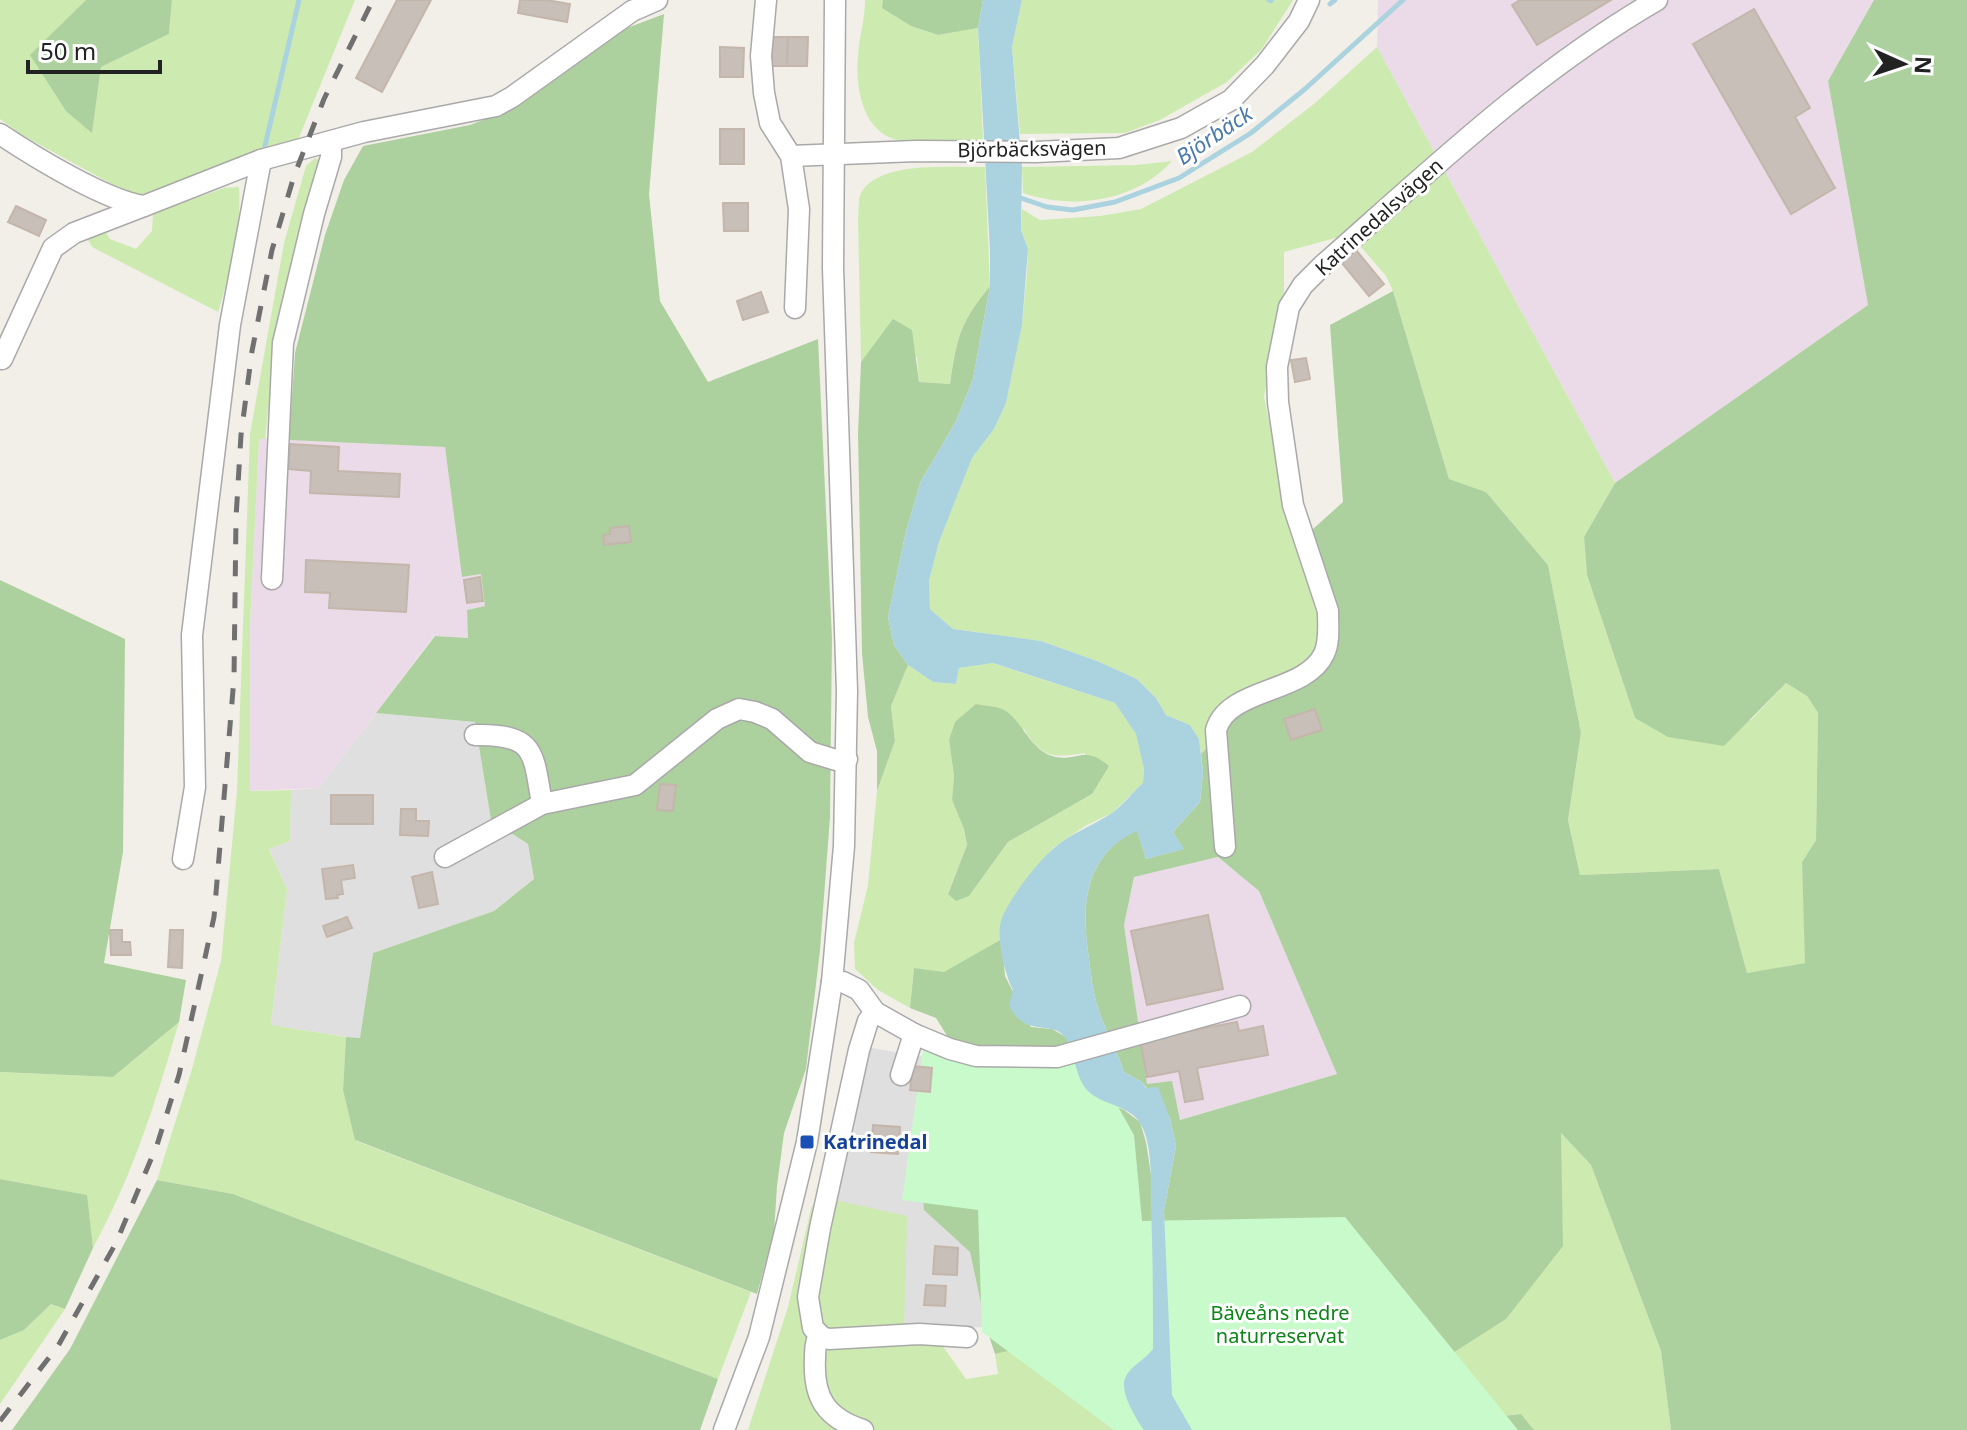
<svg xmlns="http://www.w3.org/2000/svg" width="1967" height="1430" font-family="'Noto Sans',sans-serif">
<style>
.residential{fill:#e0dfdf}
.industrial{fill:#ebdbe8}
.grass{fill:#cdebb0;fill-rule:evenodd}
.forest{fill:#add19e;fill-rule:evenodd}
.park{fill:#c8facc}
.water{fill:#aad3df}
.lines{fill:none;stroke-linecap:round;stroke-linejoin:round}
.stream{stroke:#aad3df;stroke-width:5}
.building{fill:#c7bfb8;stroke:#c4b6ab;stroke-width:2}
.minor-casing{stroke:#a9a9a9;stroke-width:23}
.minor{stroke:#fff;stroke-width:20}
.rail{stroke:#707070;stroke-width:5;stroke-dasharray:16 16;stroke-linecap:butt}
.transit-dot{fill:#1a4fb4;stroke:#fff;stroke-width:3}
.labels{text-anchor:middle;stroke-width:6;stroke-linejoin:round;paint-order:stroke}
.street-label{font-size:20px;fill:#222;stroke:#fff}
.transit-label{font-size:20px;font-weight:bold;fill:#164399;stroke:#fff;text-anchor:start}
.park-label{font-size:20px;fill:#0c8416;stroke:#fff}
.water-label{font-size:22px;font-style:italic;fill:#4a7aab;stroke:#fff}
</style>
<rect width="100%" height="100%" fill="#f2efe9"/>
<!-- residential -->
<g class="residential">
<path d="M376 713 475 722 491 820 528 844 534 879 494 911 373 953 360 1039 271 1025 287 889 269 848 290 841 291 790 319 788Z"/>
<path d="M866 1047 948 1061 952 1233 970 1252 986 1327 904 1329 835 1200Z"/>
</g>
<!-- industrial -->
<g class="industrial">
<path d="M1378 0H1874L1828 81 1868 305 1615 483 1377 47Z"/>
<path d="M259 438 445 447 462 577 481 574 485 606 467 610 469 638 434 636 319 788 250 791V624Z"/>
<path d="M1218 857 1259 891 1338 1074 1179 1120 1147 1085 1124 925 1134 877Z"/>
</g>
<!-- grass -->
<g class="grass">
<path d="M0 0H86L31 55 92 132 101 67 169 34 172 0H355L298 140 139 199 22 135 0 119Z"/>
<path d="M865 0H883V8L911 26 938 35 978 28 983 140C959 140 925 145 902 141 863 135 855 89 858 56 859 37 865 19 865 0Z"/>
<path d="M1022 0H1293L1262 49 1227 82 1160 120 1125 133 1020 134 1012 47Z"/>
<path d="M1377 47 1615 483 1584 537 1587 575 1635 718 1751 720 1786 683 1807 696 1818 713 1816 840 1802 862 1806 963 1747 973 1719 869 1580 875 1568 820 1581 733 1548 565 1486 492 1449 479 1393 291 1386 276 1350 234 1284 252V291L1264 397 1286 502 1334 649 1222 732 1201 754 1199 739 1190 725 1166 715 1156 698 1137 679 1097 661 1041 641 953 629 930 609 929 581 939 542 972 458 994 429 1006 403 1022 325 1027 273 1028 249 1021 230 1022 209 1040 220 1100 216 1141 209 1252 152 1315 103Z"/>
<path d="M315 158 319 160 290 274 275 349 265 439H259L250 624V791L291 790 290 841 269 849 287 889 271 1025 346 1037 343 1090 356 1141 751 1292 718 1379 233 1194 157 1180 192 1069 221 961 237 791 250 434 284 243 306 166Z"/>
<path d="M1172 161C1135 202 1073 210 1023 193L1022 167 1136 165Z"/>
<path d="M985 167 990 286C961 322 956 339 950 384L919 382 917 357 873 349 861 362 858 217C859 211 858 199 861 193 880 160 952 168 985 167Z"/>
<path d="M239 187C242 227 230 274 218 312L92 247 87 238 105 231 110 239 136 249 152 231 153 213 224 188Z"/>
<path d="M992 663 1115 703 1136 733 1144 769 1143 783 1112 813 1085 826 1053 848 1028 877 1001 921 1002 939 944 973 914 968 910 1008 878 990 855 969 854 943 868 885 877 791 895 741 891 706 908 665 933 682 956 684 959 668ZM1024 729C1042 758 1052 758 1085 753L1092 794 1008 842 969 896 948 893 967 845 964 829 952 800 954 776 949 740Z"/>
<path d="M179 1022C155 1104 134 1172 93 1248L86 1195 0 1179V1072L113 1077Z"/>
<path d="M1560 1132 1591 1165 1661 1351 1671 1430H1534L1521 1414 1485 1418 1436 1364 1506 1319Z"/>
<path d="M835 1200 907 1216 904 1329 826 1330 820 1321 815 1301Z"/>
<path d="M812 1205 817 1219 808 1328 942 1345 966 1379 998 1374 995 1354 1016 1348 1144 1430H748L788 1307Z"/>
<path d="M51 1304 65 1309 0 1404V1340L24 1330Z"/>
</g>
<!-- forest -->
<g class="forest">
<path d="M86 0H172L169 34 101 67 92 133 66 111 30 55Z"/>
<path d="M883 0H983L978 28 938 35 911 26 882 8Z"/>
<path d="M1874 0H1967V1430H1671L1661 1351 1591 1165 1561 1133 1563 1246 1506 1319 1436 1364 1485 1418 1521 1414 1534 1430H1192L1166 1262 1164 1211 1176 1146 1170 1118 1142 1082 1124 1072C1117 1050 1105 1030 1098 1008 1093 993 1091 975 1089 959 1081 907 1083 856 1137 830L1146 859 1183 849 1173 832 1200 802 1203 772 1201 754 1222 732 1238 709 1334 649 1304 537 1343 502 1330 325 1393 291 1449 479 1486 492 1548 565 1581 733 1568 820 1580 875 1719 869 1747 973 1805 963 1802 862 1816 840 1818 713 1807 696 1786 683 1724 746 1668 737 1635 718 1587 575 1584 537 1615 483 1868 305 1828 81ZM1218 857 1259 891 1337 1074 1180 1120 1172 1081 1147 1084 1124 925 1134 877Z"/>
<path d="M664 14 649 194 660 301 708 382 818 339 832 638 830 817 820 950 806 1069 784 1133 777 1186 774 1232 757 1294 355 1140 343 1090 346 1037 360 1038 373 953 494 911 534 879 528 844 491 820 475 722 376 713 435 636 468 638 467 610 485 606 481 574 462 577 445 447 289 440 295 353 325 235 344 180 363 146 470 125 506 111 619 31Z"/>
<path d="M990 286 973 379 956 421 921 481 906 531 888 617 894 645 908 665 891 706 895 741 877 791V751L868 717 862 653 858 433 861 362 893 319 912 330 919 382 950 384C957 337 960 323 990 286Z"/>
<path d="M0 580 125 639 123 852 104 963 186 980 179 1022 113 1077 0 1072Z"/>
<path d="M976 704C985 706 998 706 1006 711 1024 724 1032 753 1056 757 1077 761 1085 745 1109 766L1092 794 1008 842 969 896 956 901 948 894 967 845 964 829 952 800 954 776 949 740 955 722Z"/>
<path d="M1002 939 1005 976 1031 1027 1052 1029 1066 1037 1076 1062 1104 1101 1124 1110 1140 1122 1146 1142 1151 1175 1153 1244 1016 1349 995 1354 986 1327 970 1252 924 1210 919 1154 951 1042 936 1018 910 1008 914 968 944 972Z"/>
<path d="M0 1179 87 1195 93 1248 65 1309 51 1304 24 1330 0 1340Z"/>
<path d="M157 1180 233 1194 718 1379 700 1430H12L70 1349Z"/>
</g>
<!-- park -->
<path class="park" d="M923 1050 957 1060 1089 1055 1134 1135 1142 1221 1345 1217 1518 1430H1114L982 1332 978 1210 902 1200Z"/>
<!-- water -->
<path class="water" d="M983 0H1022L1012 47 1022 167 1021 230 1028 249 1022 325 1006 403 994 429 972 458 939 542 929 581 930 609 953 629 1041 641 1097 661 1137 679 1156 698 1166 715 1190 725 1199 739 1203 772 1200 802 1173 832 1184 849 1146 859 1137 831C1083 855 1081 907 1089 959 1091 975 1093 993 1098 1008 1105 1030 1117 1050 1124 1072L1142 1082 1146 1088 1158 1087 1170 1118 1176 1146 1164 1211 1172 1395 1192 1430H1144C1136 1419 1118 1390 1126 1376 1131 1366 1146 1359 1153 1349 1153 1302 1153 1255 1151 1208 1151 1184 1153 1143 1140 1123 1129 1105 1102 1105 1088 1091 1075 1078 1076 1056 1067 1040 1054 1017 1025 1040 1009 1005L1013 990C1005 975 995 935 1002 918 1011 896 1036 864 1054 848 1071 833 1093 826 1112 813 1123 805 1133 792 1143 783L1144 769 1136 734 1115 703 993 663 959 668 956 684 933 682 908 665 894 645 888 617 906 531 921 481 956 421 973 379 990 286V251L978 28Z"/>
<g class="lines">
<!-- stream -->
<g class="stream">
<path d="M1269 0 1271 1"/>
<path d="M1330 4 1335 0"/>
<path d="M265 146 299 0"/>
<path d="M1018 197 1047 207 1073 210 1115 202 1179 178 1251 133 1305 89 1403 0"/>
</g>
</g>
<!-- building -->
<g class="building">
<path d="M397 0H431L382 92 356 78Z"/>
<path d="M520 0H546L570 4 567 22 518 13Z"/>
<path d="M1520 0H1611L1537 45 1512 5Z"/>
<path d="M1754 9 1810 108 1795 117 1835 188 1791 214 1693 44Z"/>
<path d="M771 37H788L787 66H770Z"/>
<path d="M788 37H808L807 66H787Z"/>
<path d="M720 47 744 48 743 77H720Z"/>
<rect x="720" y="129" width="24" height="35"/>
<path d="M723 203H748V231H724Z"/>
<path d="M16 206 46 220 39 236 8 222Z"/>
<path d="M1356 250 1384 284 1369 296 1341 262Z"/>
<path d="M761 292 768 312 743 320 737 301Z"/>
<path d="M1306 358 1310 379 1295 382 1291 360Z"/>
<path d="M290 444 339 447 338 471 400 474 399 497 310 493 311 471 289 469Z"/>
<path d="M629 526 631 542 604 545 603 535 610 534V528Z"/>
<path d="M306 560 409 565 406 612 329 608 330 593 305 592Z"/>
<path d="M480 577 483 601 467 603 464 580Z"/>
<path d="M1315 709 1322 730 1291 740 1284 719Z"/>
<path d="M660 784 676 785 673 811 657 810Z"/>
<rect x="331" y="795" width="42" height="29"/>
<path d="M401 809H416V821H429L428 836 400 835Z"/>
<path d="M353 865 355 878 341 880 343 894 337 895 338 898 326 899 322 869Z"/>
<path d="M432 872 438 904 419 908 412 877Z"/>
<path d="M1208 915 1223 989 1147 1005 1131 931Z"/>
<path d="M347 917 352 928 327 937 323 926Z"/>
<path d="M110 930H122V942H130L131 955H111Z"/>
<path d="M170 930H183L182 968 168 967Z"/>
<path d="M1237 1022 1239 1031 1263 1026 1268 1055 1197 1068 1203 1099 1185 1102 1179 1071 1147 1077 1140 1040Z"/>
<path d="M913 1066 932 1068 930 1092 910 1090Z"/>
<path d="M873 1125 900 1127 898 1154 871 1152Z"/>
<path d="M935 1246 958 1248 957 1275 933 1274Z"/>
<path d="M926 1285 946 1286 945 1306 924 1305Z"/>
</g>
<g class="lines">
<!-- minor casing -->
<g class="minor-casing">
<g id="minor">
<path d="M766 0 761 56 764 93 770 123 791 156 799 209 795 308"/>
<path d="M0 134C33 156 106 201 144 206L261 160 364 132 496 106 512 97 632 11 657 0"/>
<path d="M791 156 916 151 1036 152 1119 148 1181 128 1231 100 1265 65 1299 21 1309 0"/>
<path d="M2 359 53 248 74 233 144 206"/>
<path d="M272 579 283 343 314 214 331 157V142"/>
<path d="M475 735C536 734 533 752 542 804"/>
<path d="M1225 847 1216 730C1228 687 1305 694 1324 654 1330 642 1328 625 1328 611L1293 505 1278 402 1277 367 1289 307 1303 285 1323 265C1430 171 1534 71 1657 0"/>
<path d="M445 857 542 804 635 785 717 719 739 709 755 712 772 719 810 752 836 760 847 759"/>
<path d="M183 859 195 787 192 635 230 325 261 160"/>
<path d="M832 982H843L859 990 875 1012 914 1034 950 1049 976 1056 1057 1057 1240 1006"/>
<path d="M875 1012 868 1021 859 1050 820 1228 808 1297 813 1328 822 1337 829 1339 919 1334 967 1337"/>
<path d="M901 1075 914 1034"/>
<path d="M819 1335C815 1343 815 1351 815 1359 813 1398 826 1418 863 1430"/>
<path d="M724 1430 759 1337 807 1142 832 982 844 846 847 691 833 268 835 0"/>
</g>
</g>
<!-- minor -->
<use href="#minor" class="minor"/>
<!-- rail -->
<path class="rail" d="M0 1421 58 1346 116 1243 157 1145 179 1075 214 917 234 678 236 518 241 435 252 351 272 250 294 176 324 99 373 0"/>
</g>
<!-- markers -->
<rect class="transit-dot" x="799" y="1134" width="16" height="16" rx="4"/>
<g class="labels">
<!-- street labels -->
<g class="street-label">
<text transform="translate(1032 149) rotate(-1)" y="7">Björbäcksvägen</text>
<text transform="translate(1379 217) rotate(-42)" y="7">Katrinedalsvägen</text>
</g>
<!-- transit labels -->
<g class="transit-label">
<text x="823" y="1149">Katrinedal</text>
</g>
<!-- park labels -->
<g class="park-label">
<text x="1280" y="1320">Bäveåns nedre<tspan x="1280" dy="23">naturreservat</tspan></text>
</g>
<!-- water labels -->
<g class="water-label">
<text transform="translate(1214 135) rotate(-34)" y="8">Björbäck</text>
</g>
</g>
<!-- north arrow -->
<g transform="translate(1903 64) rotate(93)" stroke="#ffffff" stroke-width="6" paint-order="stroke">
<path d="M0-6L14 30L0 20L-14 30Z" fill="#222222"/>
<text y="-12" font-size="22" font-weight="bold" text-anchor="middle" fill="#222222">N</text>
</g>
<!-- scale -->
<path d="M28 60v12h132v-12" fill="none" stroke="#222222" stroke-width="4"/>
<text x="40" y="60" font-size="24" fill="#222222" stroke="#ffffff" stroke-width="6" paint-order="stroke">50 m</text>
</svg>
